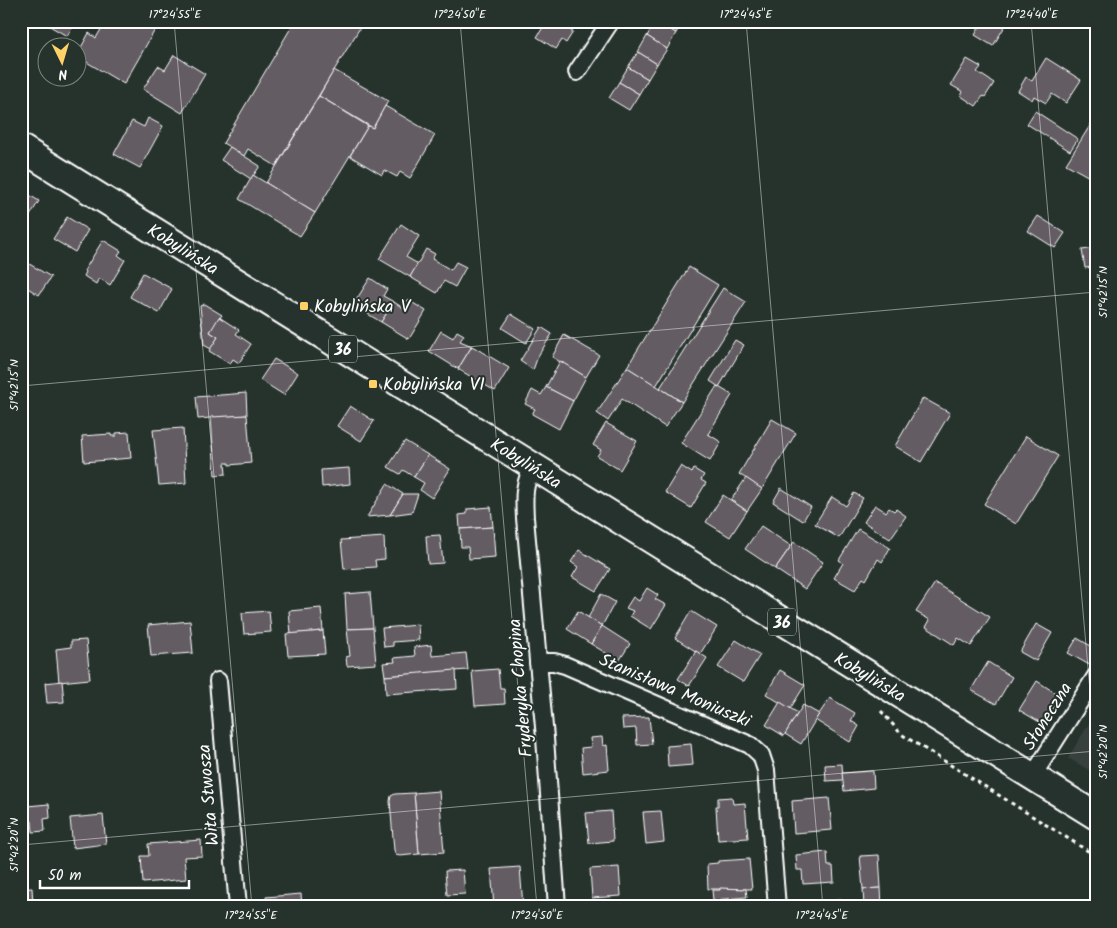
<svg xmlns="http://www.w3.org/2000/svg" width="1117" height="928" font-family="Kalam,sans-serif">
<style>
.built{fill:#393f3d}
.building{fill:#645c63;stroke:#fff}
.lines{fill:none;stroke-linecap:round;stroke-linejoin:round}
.minor-casing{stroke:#fff;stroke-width:20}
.primary-casing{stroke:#fff;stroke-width:30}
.path{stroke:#fff;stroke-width:3;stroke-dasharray:4 4;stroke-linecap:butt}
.minor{stroke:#26332d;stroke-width:16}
.primary{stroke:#26332d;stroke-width:26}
.ticks{fill:none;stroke:#fff;stroke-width:1;stroke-opacity:0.45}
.poi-dot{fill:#ffd166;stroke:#26332d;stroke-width:2}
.labels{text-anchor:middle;stroke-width:4;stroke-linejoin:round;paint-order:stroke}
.shield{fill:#26332d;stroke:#bec2c0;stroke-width:1}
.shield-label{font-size:16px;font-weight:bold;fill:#fff}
.street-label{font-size:18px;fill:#fff;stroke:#26332d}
.poi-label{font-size:18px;fill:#fff;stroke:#26332d;text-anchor:start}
.neatline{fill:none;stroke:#fff;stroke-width:2}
.ticks-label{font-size:12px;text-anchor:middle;fill:#fff}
</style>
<rect width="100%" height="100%" fill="#26332d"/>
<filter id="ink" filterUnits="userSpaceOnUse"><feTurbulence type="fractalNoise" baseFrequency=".02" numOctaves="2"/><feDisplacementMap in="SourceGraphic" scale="10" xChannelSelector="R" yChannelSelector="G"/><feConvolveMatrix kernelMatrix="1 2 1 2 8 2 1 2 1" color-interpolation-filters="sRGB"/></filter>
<g filter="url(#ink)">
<!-- built -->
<path class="built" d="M1096 712V774L1068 758Z"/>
<!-- building -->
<g class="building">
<path d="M41 21H76L67 36Z"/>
<path d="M106 21H160L124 84 78 57V53L89 33 96 38Z"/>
<path d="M295 21H364L276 166 248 149 244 156 223 143Z"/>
<path d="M547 21H555L573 32 566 43 562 40 556 49 537 37Z"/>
<path d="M555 21H573L568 29Z"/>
<path d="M656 21 676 33 667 49 647 36Z"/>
<path d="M657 21H684L676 33Z"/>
<path d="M983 21H1008L993 46 975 35Z"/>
<path d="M647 36 667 49 657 64 638 52Z"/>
<path d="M638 52 657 64 648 79 628 67Z"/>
<path d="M174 55 205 74 182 113 143 89 158 66 165 70Z"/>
<path d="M1046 58 1081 80 1066 103 1052 94 1046 103 1034 96 1032 100 1018 91 1026 77 1032 81Z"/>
<path d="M967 59 981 67 977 72 994 83 985 97 983 96 976 106 961 96 963 92 951 85Z"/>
<path d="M628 67 648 79 639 94 619 82Z"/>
<path d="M334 70 388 101 373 128 319 96Z"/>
<path d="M619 82 639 94 629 110 609 98Z"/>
<path d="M319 96 368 126 315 213 266 183Z"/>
<path d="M385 106 435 135 410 178 400 172 397 177 384 170 382 175 350 156 368 126 373 128Z"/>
<path d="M1035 111 1078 139 1070 151 1027 124Z"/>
<path d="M1096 116V175L1093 179 1066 164Z"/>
<path d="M148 118 163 126 140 168 114 154 132 121 144 127Z"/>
<path d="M230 147 260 166 251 179 221 160Z"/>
<path d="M253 175 315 213 300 236 239 199Z"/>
<path d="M21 190 39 201 23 227 21 226Z"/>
<path d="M1038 216 1065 233 1055 248 1028 231Z"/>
<path d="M67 217 88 230 75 252 53 239Z"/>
<path d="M401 224 419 236 406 257 418 264 410 277 379 259Z"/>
<path d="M103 240 121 251 118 255 125 260 110 285 99 278 96 284 84 276 86 272 84 271Z"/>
<path d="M1096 248V267L1085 268 1082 250Z"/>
<path d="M426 249 435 254 432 259 451 270 456 262 466 267 455 287 444 281 437 293 410 277Z"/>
<path d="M21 259 51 277 39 295 21 284Z"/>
<path d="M689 267 718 285 656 386 627 367Z"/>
<path d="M143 273 172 289 159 313 130 297Z"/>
<path d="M370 278 387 289 383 296 394 302 381 322 353 305Z"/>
<path d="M723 288 746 302 682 402 660 388Z"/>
<path d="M408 300 426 311 409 339 381 322 394 302 403 308Z"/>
<path d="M204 304 222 315 210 332 218 337 211 349 204 345 200 306Z"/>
<path d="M511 314 535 329 526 343 502 328Z"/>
<path d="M219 317 239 330 236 334 251 344 239 363 233 359 230 364 209 351 218 337 210 332Z"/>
<path d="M541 327 552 334 538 356 533 370 520 361Z"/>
<path d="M441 331 453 338 457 331 464 335 460 341 472 346 458 369 429 351Z"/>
<path d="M564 335 599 355 586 377 552 357Z"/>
<path d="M735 340 744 345 719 387 710 381Z"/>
<path d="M472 346 509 368 495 391 458 369Z"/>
<path d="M274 359 298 373 284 395 260 380Z"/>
<path d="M560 361 586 377 573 401 546 387Z"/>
<path d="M627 367 682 402 665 427 622 399 608 421 597 413Z"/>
<path d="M717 386 732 395 708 434 721 442 710 461 681 443Z"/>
<path d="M546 387 573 401 559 429 532 414 535 409 525 404 532 390 541 395Z"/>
<path d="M246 393 247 415 198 419 196 397Z"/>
<path d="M923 398 950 413 921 462 895 446Z"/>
<path d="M350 406 374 421 361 441 337 426Z"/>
<path d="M247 415 251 463 229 465V463H225L226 474 215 475 211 417Z"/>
<path d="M772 419 796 433 762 489 739 474Z"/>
<path d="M606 423 637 441 620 470 597 456 601 450 593 445Z"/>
<path d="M183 428 186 483 159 485 153 430Z"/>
<path d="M129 432 131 458 84 462 82 436 111 434V436H116V433Z"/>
<path d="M1026 436 1058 456 1016 524 984 504Z"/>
<path d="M405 441 428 455 414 477 403 470 400 474 388 467Z"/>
<path d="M428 455 450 469 432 498 420 490 424 483 414 477Z"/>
<path d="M681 466 692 473 694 469 704 475 701 480 706 483 691 508 665 492Z"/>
<path d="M349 468 350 484 322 487 321 470Z"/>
<path d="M746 478 762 489 747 511 731 500Z"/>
<path d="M387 484 403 494 390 515 367 517Z"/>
<path d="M781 488 811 507 803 521 773 502Z"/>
<path d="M854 493 863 498 839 538 815 524 832 497 846 506Z"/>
<path d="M403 494H418L412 512 390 515Z"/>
<path d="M723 495 747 511 730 537 706 522Z"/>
<path d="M875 505 886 512 889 508 894 511 896 509 906 516 890 539 864 522Z"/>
<path d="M491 507 493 527 460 529 459 515 467 514V509Z"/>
<path d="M761 526 791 546 775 569 745 549Z"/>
<path d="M493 527 495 557 469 559 468 547H461L460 529Z"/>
<path d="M858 529 890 548 882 562 878 559 866 580 863 578 855 590 834 578 843 563 839 560Z"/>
<path d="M440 535 443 563 428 564 426 536Z"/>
<path d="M384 537 385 559 375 560 376 567 344 569 341 540Z"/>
<path d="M794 542 823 562 805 589 775 569Z"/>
<path d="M579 550 610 569 596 591 572 577 578 567 571 562Z"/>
<path d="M935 583 990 617 971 646 958 638 954 645 926 627 930 620 916 612Z"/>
<path d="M647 588 658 595 655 599 666 605 651 629 630 616 633 611 626 608 633 597 639 601Z"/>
<path d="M370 592 373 628 347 629 345 594Z"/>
<path d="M601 594 615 602 602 626 588 618Z"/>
<path d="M321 608 323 631 291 634 289 611Z"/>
<path d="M269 611 271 632 244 634 242 613Z"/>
<path d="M578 611 602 626 591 644 567 629Z"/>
<path d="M691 611 717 627 700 654 675 638Z"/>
<path d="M190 621 193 653 151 656 148 625Z"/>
<path d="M1036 624 1052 633 1036 661 1020 652Z"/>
<path d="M418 625 419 640 393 642V646L384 647 382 628Z"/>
<path d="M602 626 630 644 619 661 591 644Z"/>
<path d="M373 628 376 664 347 666 346 657 350 656 347 629Z"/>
<path d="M323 631 325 654 288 656 286 634Z"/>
<path d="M1077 638 1096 649V662L1093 667 1068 653Z"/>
<path d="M86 640 90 679 59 682 56 649 71 647V641Z"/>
<path d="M736 640 760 655 743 682 718 667Z"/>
<path d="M431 645 432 656 466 653 468 670 385 676 383 663 395 662 394 658 415 656 414 647Z"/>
<path d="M696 651 707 658 689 686 678 679Z"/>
<path d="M988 662 1012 677 996 704 971 690Z"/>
<path d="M498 669 500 688H504L505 704 475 706 472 671Z"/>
<path d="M456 670 457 689 386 694 385 676Z"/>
<path d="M780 670 805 685 790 709 766 694Z"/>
<path d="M62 681 64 702 47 703 45 683Z"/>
<path d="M1037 681 1060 696 1043 724 1019 710Z"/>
<path d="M830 698 855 713 851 721 859 726 850 742 815 720Z"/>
<path d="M780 702 798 713 784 736 766 725Z"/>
<path d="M803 705 819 714 801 744 785 734Z"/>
<path d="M649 717 652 744 637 745 636 728 623 729 622 718Z"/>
<path d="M602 737 603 746 607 745 609 770 583 773 581 748 591 747 590 738Z"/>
<path d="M691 744 693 765 668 767 667 746Z"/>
<path d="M842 764 843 780 826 781 825 765Z"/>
<path d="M873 771 874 788 844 791 842 773Z"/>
<path d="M439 791 444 852 419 854 414 793Z"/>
<path d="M414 793 419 854 400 856 396 855 394 850 390 801 391 796 395 794Z"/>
<path d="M732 797 733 804 745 803 748 838 718 840 716 806H718V798Z"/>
<path d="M829 798 832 830 794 833 792 801Z"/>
<path d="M49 804 50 818 44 819 45 831 33 832 32 821 28 822 27 806Z"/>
<path d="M611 811 613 841 589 843 586 813Z"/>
<path d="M661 811 664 842 646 844 643 812Z"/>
<path d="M103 815 106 844 73 848 70 818Z"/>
<path d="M201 840 202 856 184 857 186 879 143 883 141 856H149L148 844Z"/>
<path d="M827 852 828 866H833L834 882 803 884 802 870H797L796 855Z"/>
<path d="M879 855 881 888 863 889 860 856Z"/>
<path d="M749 859 752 889H708L707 864 718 863V861Z"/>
<path d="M520 867 523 907H494L491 869Z"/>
<path d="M619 867 621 896 592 898 590 869Z"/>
<path d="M463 870 465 894 447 895 445 871Z"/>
<path d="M32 888 33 903 21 904V889Z"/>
<path d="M720 888 746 889 747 897 713 900 712 890H720Z"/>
<path d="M881 888 882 907H864L863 889Z"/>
<path d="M301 894 302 907H267L266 897Z"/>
<path d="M841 900V907H800L799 903Z"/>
</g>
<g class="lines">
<!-- minor casing -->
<g class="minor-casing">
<g id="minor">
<path d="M577 72 611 21"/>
<path d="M533 467C523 485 524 498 525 518L545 738 557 907"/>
<path d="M538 662H554L565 665 750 745 761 755 766 770 777 907"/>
<path d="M218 681 238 907"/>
<path d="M1032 777 1096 676"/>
</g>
</g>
<!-- primary casing -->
<g class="primary-casing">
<path id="primary" d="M21 148 1096 816"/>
</g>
<!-- path -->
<path class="path" d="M881 711 901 734 1096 856"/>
<!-- minor -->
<use href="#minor" class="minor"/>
<!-- primary -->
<use href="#primary" class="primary"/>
</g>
</g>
<!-- ticks -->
<path class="ticks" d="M174 21 252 907M460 21 537 907M746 21 823 907M1031 21 1096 759M21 386 1096 292M21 845 1096 751"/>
<!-- markers -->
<g class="poi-dot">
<rect x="299" y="301" width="10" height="10" rx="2.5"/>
<rect x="368" y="379" width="10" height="10" rx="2.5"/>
</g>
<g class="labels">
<!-- shield labels -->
<g class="shield">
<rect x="329" y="335.5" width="28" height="27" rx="4"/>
<rect x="768" y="608.5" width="28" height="27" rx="4"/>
</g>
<g class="shield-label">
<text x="343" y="355">36</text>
<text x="782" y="628">36</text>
</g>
<!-- street labels -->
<g class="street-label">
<text transform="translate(183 249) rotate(32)" y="6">Kobylińska</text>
<text transform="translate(526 463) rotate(32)" y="6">Kobylińska</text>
<text transform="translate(870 677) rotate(31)" y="6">Kobylińska</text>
<text transform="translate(520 688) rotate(-95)" y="6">Fryderyka Chopina</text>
<text transform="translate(675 690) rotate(23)" y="6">Stanisława Moniuszki</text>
<text transform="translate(1047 716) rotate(-58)" y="6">Słoneczna</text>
<text transform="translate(208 795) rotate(-95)" y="6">Wita Stwosza</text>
</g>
<!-- poi labels -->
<g class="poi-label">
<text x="314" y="312">Kobylińska V</text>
<text x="383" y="390">Kobylińska VI</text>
</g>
</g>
<!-- margin -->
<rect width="1117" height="928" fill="none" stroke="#26332d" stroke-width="55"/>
<!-- north arrow -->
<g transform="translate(62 62) rotate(175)"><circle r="24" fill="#26332d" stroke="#7d8581"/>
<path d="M0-4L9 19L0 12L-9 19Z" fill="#ffd166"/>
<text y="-8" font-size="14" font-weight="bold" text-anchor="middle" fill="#ffffff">N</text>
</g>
<!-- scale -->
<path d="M40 880v8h149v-8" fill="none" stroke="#ffffff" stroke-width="2.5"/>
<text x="48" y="880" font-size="15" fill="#ffffff" stroke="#26332d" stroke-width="4" paint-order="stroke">50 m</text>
<rect x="28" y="28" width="1062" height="872" class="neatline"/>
<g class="ticks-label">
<text x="175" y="18">17°24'55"E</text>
<text x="460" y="18">17°24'50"E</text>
<text x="746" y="18">17°24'45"E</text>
<text x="1032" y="18">17°24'40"E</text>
<text transform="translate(1103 292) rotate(-90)" y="4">51°42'15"N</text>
<text transform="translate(14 385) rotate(-90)" y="4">51°42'15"N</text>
<text transform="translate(1103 752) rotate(-90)" y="4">51°42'20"N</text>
<text transform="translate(14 845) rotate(-90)" y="4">51°42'20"N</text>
<text x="251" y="919">17°24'55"E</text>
<text x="537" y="919">17°24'50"E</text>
<text x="822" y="919">17°24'45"E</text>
</g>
</svg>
